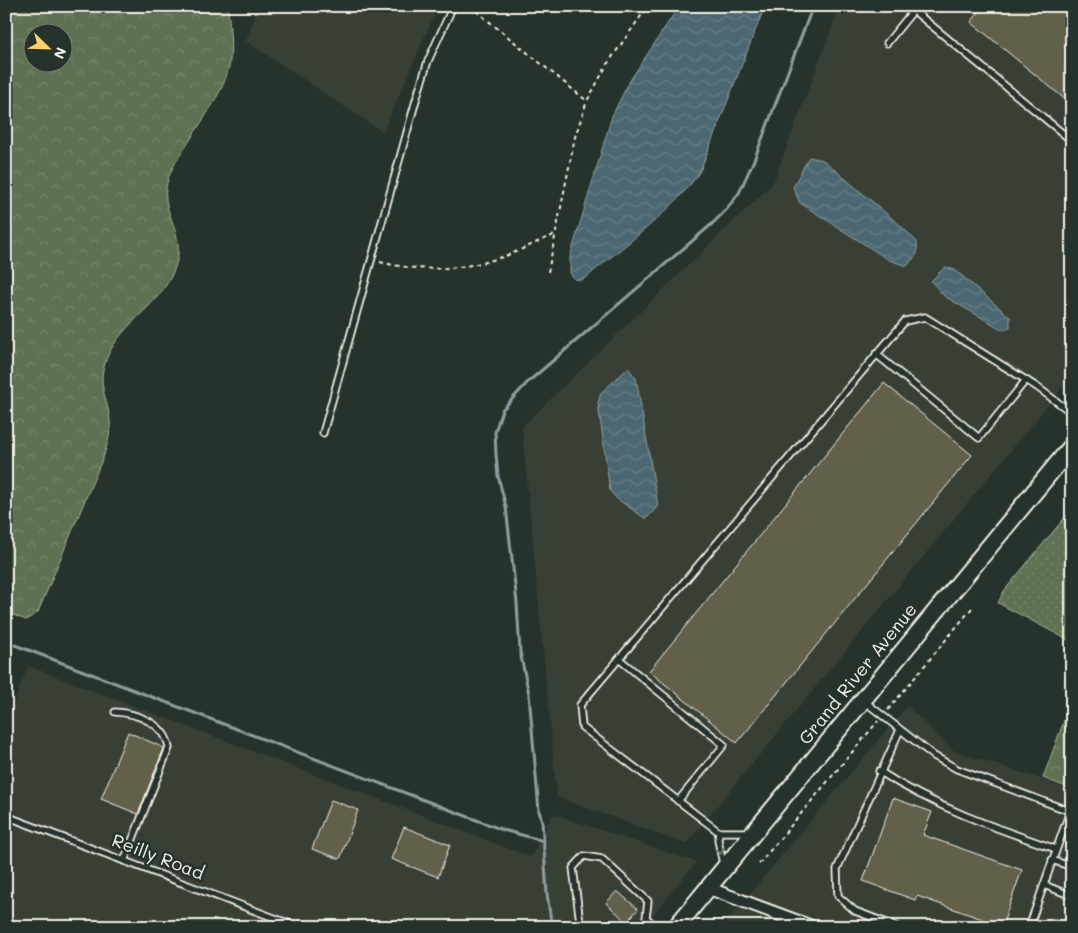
<svg xmlns="http://www.w3.org/2000/svg" width="1078" height="933" font-family="Mali,sans-serif">
<style>
.built{fill:#384036}
.grass{fill:url(#grass-dots);stroke:#a9b19e}
.forest{fill:url(#forest-crowns);stroke:#a9b19e;fill-rule:evenodd}
.water{fill:url(#water-waves);stroke:#8f9fa1}
.lines{fill:none;stroke-linecap:round;stroke-linejoin:round}
.stream{stroke:#8f9fa1;stroke-width:3}
.building{fill:#62604c;stroke:#f4f1e8}
.lane-casing{stroke:#f4f1e8;stroke-width:9}
.street-casing{stroke:#f4f1e8;stroke-width:15}
.secondary-casing{stroke:#f4f1e8;stroke-width:20}
.path{stroke:#f4f1e8;stroke-width:2;stroke-dasharray:4 4;stroke-linecap:butt}
.lane{stroke:#26332d;stroke-width:5.5}
.street{stroke:#26332d;stroke-width:11}
.secondary{stroke:#26332d;stroke-width:16}
.oneway{stroke:#6e766e}
.labels{text-anchor:middle;stroke-width:5;stroke-linejoin:round;paint-order:stroke}
.street-label{font-size:18px;fill:#f4f1e8;stroke:#26332d}
</style>
<defs>
<pattern id="grass-dots" width="8" height="8" patternUnits="userSpaceOnUse" patternTransform="scale(1.25)"><rect width="8" height="8" fill="#5e7153"/><path d="M2 2h.1M6 6h.1" fill="none" stroke="#76866c" stroke-width="1.8" stroke-linecap="round"/></pattern>
<pattern id="forest-crowns" width="20" height="18" patternUnits="userSpaceOnUse" patternTransform="scale(1.25)"><rect width="20" height="18" fill="#5e7153"/><path d="M2 6a3 3 0 1 1 6 0M12 15a3 3 0 1 1 6 0" fill="none" stroke="#76866c"/></pattern>
<pattern id="water-waves" width="16" height="10" patternUnits="userSpaceOnUse" patternTransform="scale(1.25)"><rect width="16" height="10" fill="#4c6872"/><path d="M0 5q4-4 8 0t8 0" fill="none" stroke="#667e86"/></pattern>
</defs>
<rect width="100%" height="100%" fill="#26332d"/>
<filter id="ink" filterUnits="userSpaceOnUse"><feTurbulence type="fractalNoise" baseFrequency=".02" numOctaves="2"/><feDisplacementMap in="SourceGraphic" scale="10" xChannelSelector="R" yChannelSelector="G"/><feConvolveMatrix kernelMatrix="1 2 1 2 8 2 1 2 1" color-interpolation-filters="sRGB"/></filter>
<g filter="url(#ink)">
<!-- built -->
<g class="built">
<path d="M259 6H438L383 132 246 41Z"/>
<path d="M840 6H1072V376L686 844 557 797 522 427 773 183Z"/>
<path d="M28 666 531 857 553 814 696 862 643 927H6V723Z"/>
<path d="M907 706 954 751 1072 789V927H722Z"/>
</g>
<!-- grass -->
<path class="grass" d="M1072 509V642L998 603 1004 591Z"/>
<!-- forest -->
<g class="forest">
<path d="M6 6H228C229 25 233 48 229 67 223 93 204 117 190 140 182 153 170 168 167 183 159 214 189 233 174 270 158 310 116 324 104 366 97 389 112 407 110 429 110 437 106 447 104 455L38 612 26 620 6 612ZM32 32H62V62H32Z"/>
<path d="M1072 699V789L1043 778Z"/>
</g>
<!-- water -->
<g class="water">
<path d="M679 6H765L700 171C675 210 623 246 587 277L581 280 574 279 570 273V257L612 116 629 82Z"/>
<path d="M809 157 823 160 900 225 917 242V254L907 266 889 260 800 203 793 187Z"/>
<path d="M945 267 955 270 1010 317V327L1003 330 944 296 931 281Z"/>
<path d="M628 368 636 378 658 506 646 519 617 499 610 491 598 403 601 393Z"/>
</g>
<g class="lines">
<!-- stream -->
<g class="stream">
<path d="M7 642 503 830 544 841"/>
<path d="M552 927 547 894 542 821 539 811 529 694 520 652 517 603 506 507 498 476 496 455 495 432 502 410 528 382 712 224 726 210 739 193 754 160 813 6"/>
</g>
</g>
<!-- building -->
<g class="building">
<path d="M984 6H1072V105L971 22Z"/>
<path d="M884 383 972 455 737 743 649 671Z"/>
<path d="M128 732 164 748 138 814 101 799Z"/>
<path d="M893 798 932 812 923 835 1022 870 1002 926 917 896 915 900 863 881Z"/>
<path d="M331 800 358 810 340 859 312 849Z"/>
<path d="M404 827 450 845 438 877 391 859Z"/>
<path d="M617 891 638 909 627 922 606 903Z"/>
</g>
<g class="lines">
<!-- lane casing -->
<g class="lane-casing">
<g id="lane">
<path d="M914 11 1072 141"/>
<path d="M887 43 917 6"/>
<path d="M876 354 979 438 1026 380"/>
<path d="M323 433 416 100 428 61 453 6"/>
<path d="M619 659 724 745 678 801"/>
<path d="M864 701 934 756 957 769 1072 812"/>
<path d="M115 712C137 713 166 724 169 748L124 861"/>
<path d="M879 771C934 807 995 828 1056 849"/>
<path d="M6 816 298 927"/>
<path d="M719 832 718 840 723 864"/>
<path d="M750 832H719L582 727 580 705 905 321 925 317 1037 387 1072 413"/>
<path d="M1052 860 1072 867"/>
<path d="M1044 885 1072 896"/>
<path d="M585 927 580 922 573 868 584 856 602 859 648 901 646 918 657 927"/>
<path d="M898 927 855 911 838 896 837 869 900 730"/>
<path d="M1029 927 1070 811"/>
</g>
</g>
<!-- street casing -->
<g class="street-casing">
<path id="street" d="M708 888 813 927"/>
</g>
<!-- secondary casing -->
<g class="secondary-casing">
<path id="secondary" d="M676 927 1072 446"/>
</g>
<!-- path -->
<g class="path">
<path d="M470 6 587 101 608 63 648 6"/>
<path d="M380 262C423 273 467 270 508 255 524 249 538 241 554 235"/>
<path d="M548 272 575 137 587 101"/>
<path d="M888 710 972 608"/>
<path d="M759 864 878 721"/>
</g>
<!-- lane -->
<use href="#lane" class="lane"/>
<!-- street -->
<use href="#street" class="street"/>
<!-- secondary -->
<use href="#secondary" class="secondary"/>
</g>
<!-- one-way arrows -->
<defs><path id="oneway-chevron" d="M-2-3.5L2.5 0L-2 3.5" fill="none" stroke-width="1.6" stroke-linecap="round" stroke-linejoin="round" transform="scale(1.25)"/></defs>
<use class="oneway" href="#oneway-chevron" transform="translate(720 851) rotate(78)"/>
</g>
<g class="labels">
<!-- street labels -->
<g class="street-label">
<text transform="translate(858 674) rotate(-51)" y="6">Grand River Avenue</text>
<text transform="translate(158 857) rotate(21)" y="6">Reilly Road</text>
</g>
</g>
<!-- margin -->
<rect width="1078" height="933" fill="none" stroke="#26332d" stroke-width="25"/>
<rect x="12" y="12" width="1053" height="908" fill="none" stroke="#f4f1e8" stroke-width="2" filter="url(#ink)"/>
<!-- north arrow -->
<g transform="translate(48 48) rotate(113)"><circle r="24" fill="#26332d" stroke="#787f78"/>
<path d="M0-4L9 19L0 12L-9 19Z" fill="#ffd166"/>
<text y="-8" font-size="14" font-weight="bold" text-anchor="middle" fill="#f4f1e8">N</text>
</g>
</svg>
